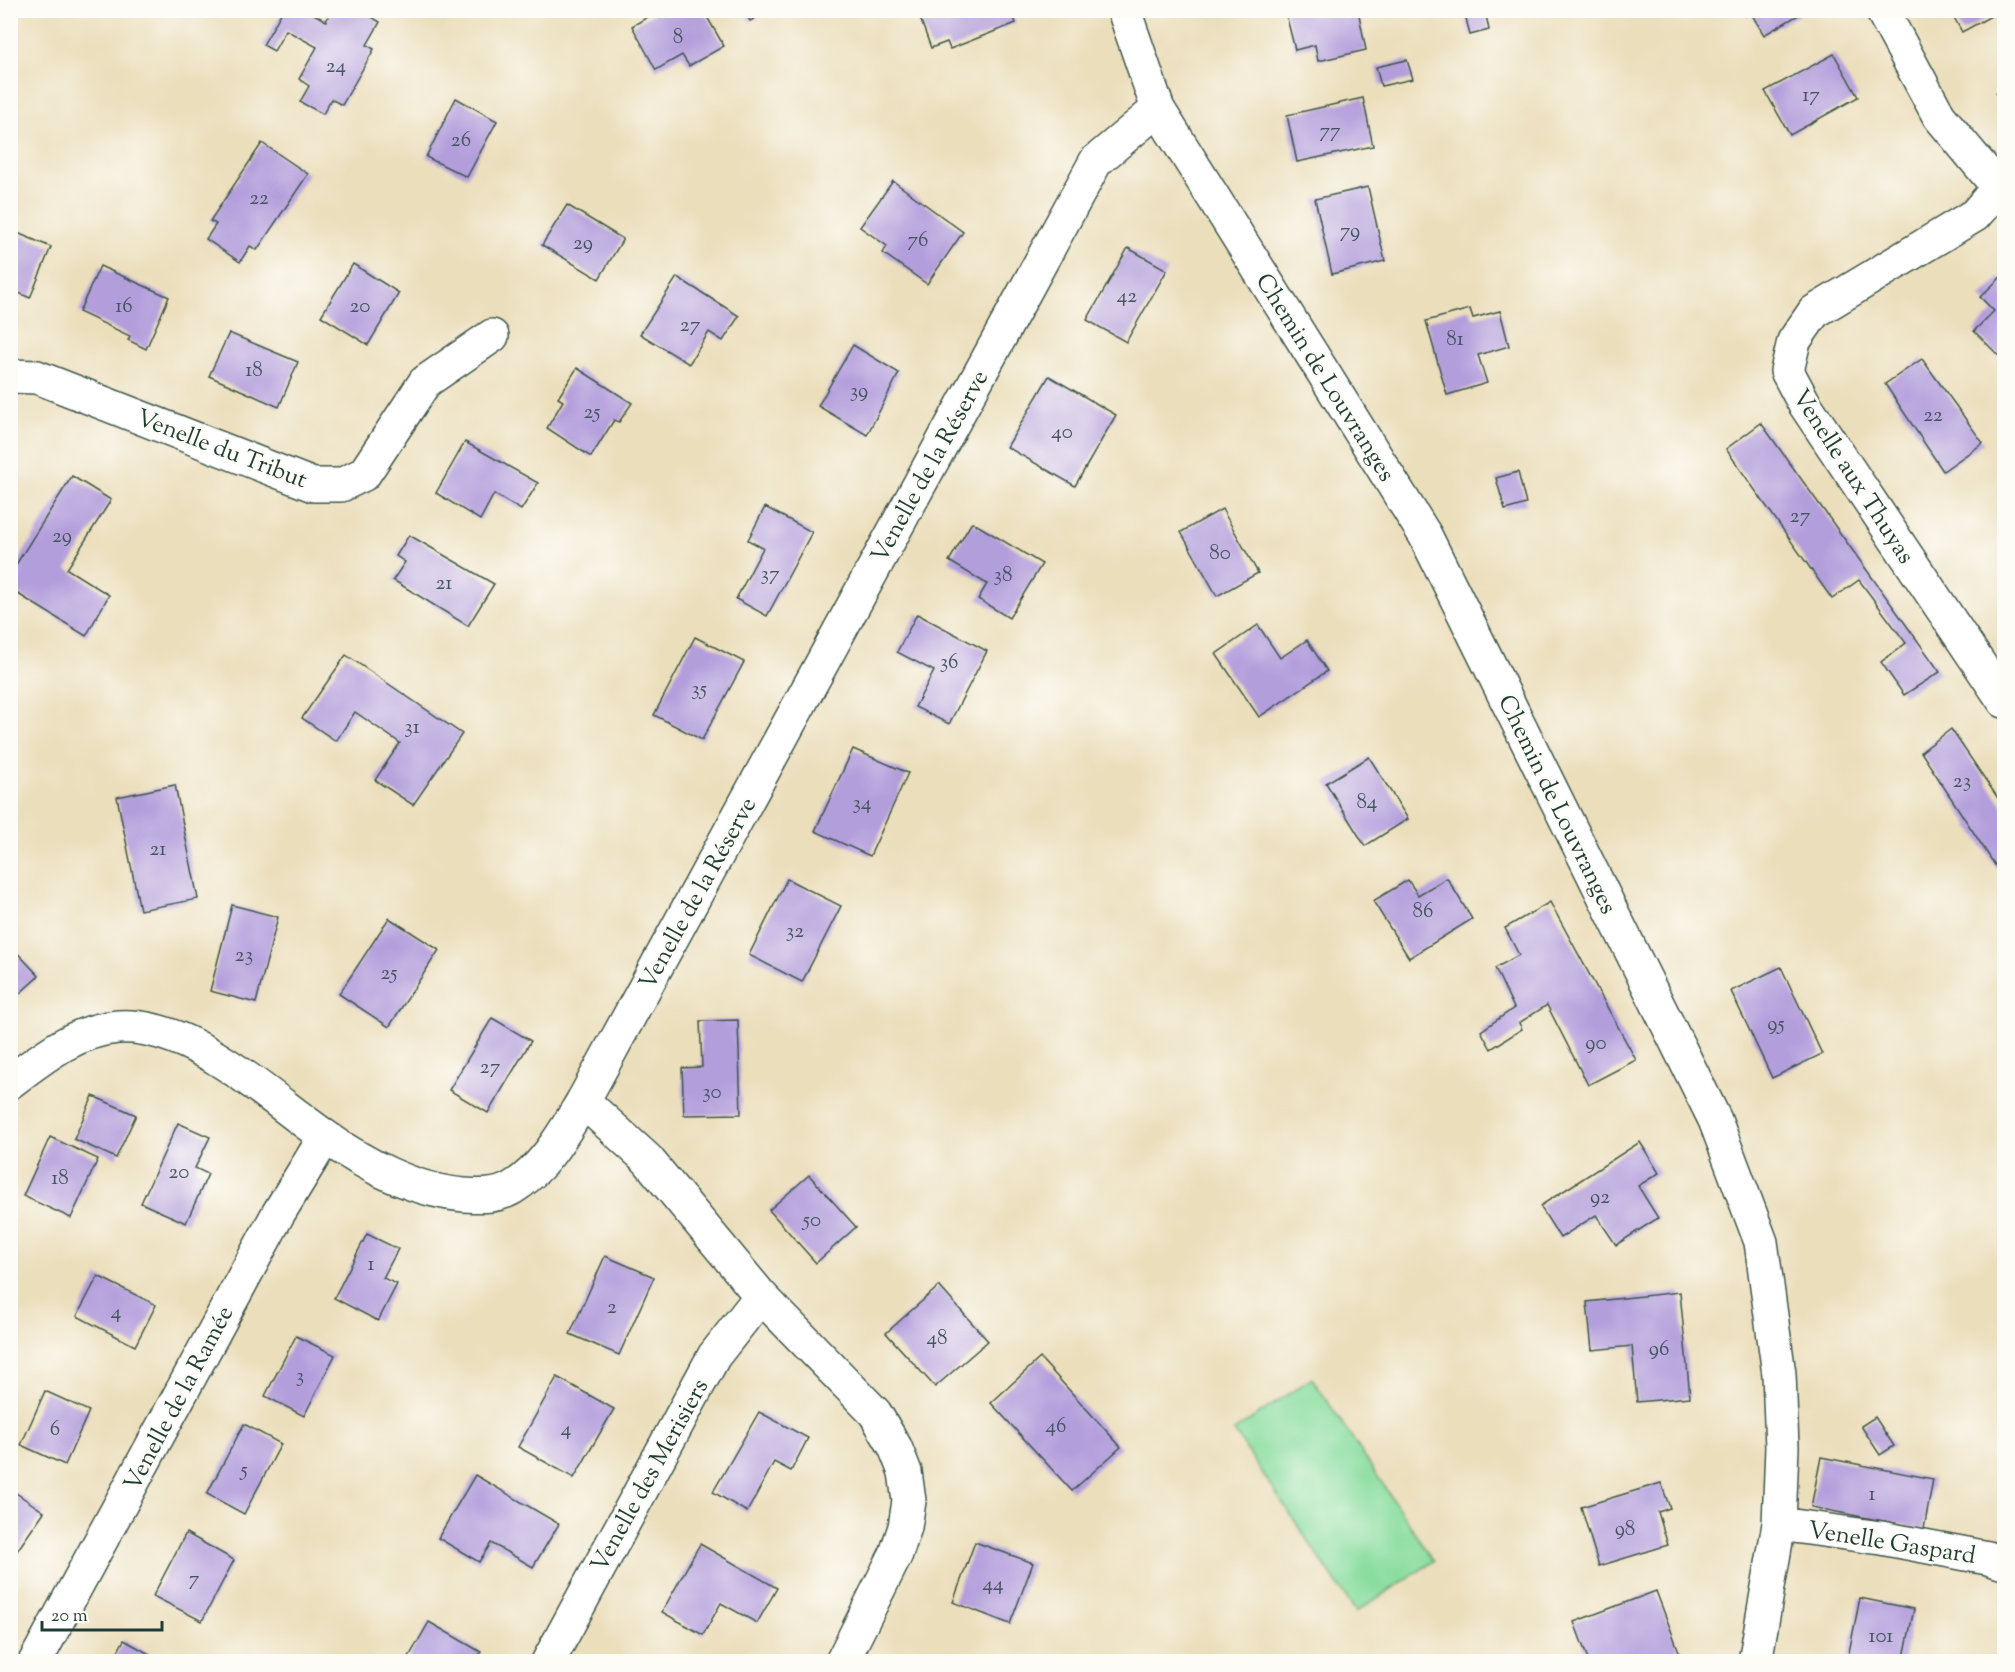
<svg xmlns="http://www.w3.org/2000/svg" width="2015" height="1672" font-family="'Sorts Mill Goudy',serif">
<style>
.green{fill:#89dd9f;stroke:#548d6a;stroke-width:1.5}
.building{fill:#b39edc}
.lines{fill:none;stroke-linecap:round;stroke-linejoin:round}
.minor-casing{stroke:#3e5548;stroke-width:36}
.minor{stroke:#fff;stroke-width:33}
.labels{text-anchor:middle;stroke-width:5;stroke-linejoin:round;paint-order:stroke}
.number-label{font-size:21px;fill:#44555e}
.street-label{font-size:24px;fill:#1f3d34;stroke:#fdfcf7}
</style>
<rect width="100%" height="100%" fill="#fdfcf7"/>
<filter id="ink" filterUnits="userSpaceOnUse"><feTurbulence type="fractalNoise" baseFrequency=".0167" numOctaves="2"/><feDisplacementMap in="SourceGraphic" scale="12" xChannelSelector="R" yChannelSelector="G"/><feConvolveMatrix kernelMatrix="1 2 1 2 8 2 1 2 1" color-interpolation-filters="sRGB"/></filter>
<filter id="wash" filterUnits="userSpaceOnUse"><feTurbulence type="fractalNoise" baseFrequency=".008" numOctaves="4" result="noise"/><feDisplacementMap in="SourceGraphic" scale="24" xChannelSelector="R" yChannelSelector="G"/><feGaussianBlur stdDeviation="1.35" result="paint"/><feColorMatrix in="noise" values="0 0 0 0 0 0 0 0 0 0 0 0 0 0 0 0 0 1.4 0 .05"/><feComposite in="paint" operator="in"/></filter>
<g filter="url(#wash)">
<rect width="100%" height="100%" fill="#ebdebb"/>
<!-- green -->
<path class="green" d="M1312 1378 1434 1561 1356 1612 1234 1431Z"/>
<g id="blocks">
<!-- building -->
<g class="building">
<path d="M283 10H307L326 21 332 10H360L380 22 367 45 374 49 342 105 331 99 323 114 300 102 309 86 299 79 317 47 286 30 274 51 263 45Z"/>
<path d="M660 10H703L724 46 689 66 682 55 656 70 632 26Z"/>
<path d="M744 10H771L750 21Z"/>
<path d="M917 10H1011L1016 23 950 49 947 42 931 48Z"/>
<path d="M1285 10H1358L1366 50 1318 61 1315 45 1295 50Z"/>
<path d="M1464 10H1485L1489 30 1470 35Z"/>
<path d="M1743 10H1807L1764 35 1751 13 1746 16Z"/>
<path d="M1950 10H2002L1962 32Z"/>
<path d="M1834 54 1858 97 1790 135 1765 91Z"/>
<path d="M1407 60 1413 79 1381 86 1376 67Z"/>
<path d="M2004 85V103L1996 94Z"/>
<path d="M456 98 497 121 467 177 426 157Z"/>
<path d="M1363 98 1373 146 1297 162 1287 115Z"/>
<path d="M262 143 308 174 257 250 250 246 240 262 206 239 216 224 210 221Z"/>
<path d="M893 181 963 232 927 284 883 253 887 246 860 227Z"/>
<path d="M1368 187 1385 261 1332 274 1315 199Z"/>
<path d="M567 205 623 239 599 279 542 245Z"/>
<path d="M10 230 51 247 30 298 10 289Z"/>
<path d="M1128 248 1167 270 1126 342 1087 320Z"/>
<path d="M353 264 399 293 368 345 321 316Z"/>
<path d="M100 266 169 297 146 349 128 340 130 336 79 312Z"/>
<path d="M677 277 739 316 723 341 709 332 689 364 640 334Z"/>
<path d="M2001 277 2004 280V361L1974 331 1994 311 1980 297Z"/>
<path d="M1470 309 1473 318 1500 311 1509 346 1478 355 1487 383 1447 395 1426 321Z"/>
<path d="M229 333 298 362 279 407 209 376Z"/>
<path d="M853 345 899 373 867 435 818 406Z"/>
<path d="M1922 359 1983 443 1943 471 1885 384Z"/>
<path d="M577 368 632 403 619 422 614 420 591 457 547 428 563 401 558 398Z"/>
<path d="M1049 376 1116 415 1075 486 1007 447Z"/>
<path d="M1761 423 1940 672 1904 695 1881 662 1906 643 1859 580 1832 599 1726 449Z"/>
<path d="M465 442 538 483 521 510 494 494 480 520 436 493Z"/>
<path d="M1518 472 1526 504 1505 510 1496 478Z"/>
<path d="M72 476 111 500 67 569 109 595 86 636 10 589V574Z"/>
<path d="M765 507 812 532 767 616 736 599 763 548 748 540Z"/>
<path d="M1222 509 1258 573 1217 596 1181 532Z"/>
<path d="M972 522 1042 564 1009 618 978 599 987 584 949 561Z"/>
<path d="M409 535 494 584 468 626 393 580 405 562 396 556Z"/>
<path d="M917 614 987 651 949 724 915 707 934 671 897 652Z"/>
<path d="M1258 625 1280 658 1307 640 1327 671 1259 717 1216 654Z"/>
<path d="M695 637 744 662 702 740 654 715Z"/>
<path d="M346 655 462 734 413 805 375 780 400 743 355 712 336 741 302 718Z"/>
<path d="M1951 729 2004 807V879L1921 752Z"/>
<path d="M853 749 908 773 870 856 815 831Z"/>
<path d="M1369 757 1408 819 1365 846 1326 783Z"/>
<path d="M175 785 198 899 140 910 117 797Z"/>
<path d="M1447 878 1472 919 1409 958 1373 901 1408 880 1418 895Z"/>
<path d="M787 879 841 906 802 982 749 955Z"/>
<path d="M1550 902 1636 1060 1588 1085 1547 1005 1519 1023 1522 1029 1491 1049 1481 1031 1514 1008 1495 968 1519 955 1505 928Z"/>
<path d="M232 905 278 917 256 1003 210 991Z"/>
<path d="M389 918 439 950 389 1027 339 994Z"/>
<path d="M10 945 39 976 10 1002Z"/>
<path d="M1781 967 1822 1054 1772 1078 1731 991Z"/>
<path d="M492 1018 531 1041 488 1113 449 1090Z"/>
<path d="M738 1020 741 1114 684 1115 682 1068 702 1067 700 1021Z"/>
<path d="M93 1096 136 1115 116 1158 74 1139Z"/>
<path d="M178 1123 210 1137 195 1168 208 1174 186 1223 141 1203Z"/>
<path d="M50 1137 98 1159 71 1218 23 1196Z"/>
<path d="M1640 1142 1659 1173 1638 1186 1658 1218 1616 1245 1596 1215 1560 1238 1540 1206Z"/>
<path d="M809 1175 856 1227 816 1263 769 1210Z"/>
<path d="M367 1234 398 1249 383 1278 397 1284 378 1321 334 1298Z"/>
<path d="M605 1256 654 1277 619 1355 570 1334Z"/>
<path d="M98 1276 156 1305 135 1346 77 1316Z"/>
<path d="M939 1286 988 1341 935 1387 886 1333Z"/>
<path d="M1680 1292 1690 1397 1637 1402 1632 1346 1592 1350 1587 1302Z"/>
<path d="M296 1336 335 1355 304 1416 265 1396Z"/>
<path d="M1040 1358 1121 1447 1072 1491 991 1403Z"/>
<path d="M557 1377 614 1409 574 1478 518 1447Z"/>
<path d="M45 1391 89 1411 65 1465 21 1445Z"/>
<path d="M759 1412 808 1438 791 1471 774 1462 747 1512 713 1492Z"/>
<path d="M1875 1417 1894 1446 1880 1455 1861 1426Z"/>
<path d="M244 1424 281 1444 244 1514 207 1494Z"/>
<path d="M1821 1457 1933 1479 1924 1529 1811 1507Z"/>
<path d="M475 1475 559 1524 533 1567 491 1543 479 1562 438 1538Z"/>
<path d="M1661 1483 1670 1508 1658 1512 1668 1545 1599 1566 1581 1507Z"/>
<path d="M10 1489 44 1512 10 1561Z"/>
<path d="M186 1533 234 1560 202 1621 153 1596Z"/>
<path d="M975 1542 1033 1563 1010 1624 953 1602Z"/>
<path d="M700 1544 777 1588 757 1623 721 1603 703 1635 662 1612Z"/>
<path d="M1656 1591 1683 1662H1589L1574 1622Z"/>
<path d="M1860 1598 1914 1609 1903 1662H1847Z"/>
<path d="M429 1622 481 1652 475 1662H406Z"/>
<path d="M124 1640 164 1662H112Z"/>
<path d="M627 1656 637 1662H624Z"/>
</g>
</g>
</g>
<g filter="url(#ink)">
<use href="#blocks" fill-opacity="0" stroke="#3e5548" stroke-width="1.5"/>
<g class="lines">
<!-- minor casing -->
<g class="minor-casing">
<g id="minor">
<path d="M1124 10 1158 109 1425 535 1715 1120 1761 1242 1779 1374 1782 1447 1779 1524 1755 1662"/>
<path d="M1882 10 1939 116 2004 194"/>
<path d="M1998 188 1975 215 1814 312 1794 341 1787 371 1804 403 2004 701"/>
<path d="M10 376 37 377 313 485H341L364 474 425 382 492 336"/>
<path d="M10 1082C42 1058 76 1030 118 1027 190 1022 267 1096 323 1135 363 1164 414 1191 464 1195 480 1196 497 1197 512 1188 545 1168 564 1132 583 1101L1096 161 1158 109"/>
<path d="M583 1101 647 1159 761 1296 875 1413 895 1447 905 1472 909 1501 905 1527 896 1554 842 1662"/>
<path d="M1779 1524 1881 1538 1988 1558 2004 1563"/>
<path d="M35 1662 278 1214 325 1137"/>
<path d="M548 1662 714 1356 761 1296"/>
</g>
</g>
<!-- minor -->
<use href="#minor" class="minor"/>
</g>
</g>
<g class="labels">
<!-- number labels -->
<g class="number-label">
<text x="678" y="43">8</text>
<text x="336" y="72">24</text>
<text x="1811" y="101">17</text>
<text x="1330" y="137">77</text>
<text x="461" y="146">26</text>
<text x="259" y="204">22</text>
<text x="1350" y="237">79</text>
<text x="918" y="246">76</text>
<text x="583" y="249">29</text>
<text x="1127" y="302">42</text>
<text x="124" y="312">16</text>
<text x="360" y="312">20</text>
<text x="690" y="331">27</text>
<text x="1455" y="345">81</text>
<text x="254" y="376">18</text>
<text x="859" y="397">39</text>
<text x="592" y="418">25</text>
<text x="1933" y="421">22</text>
<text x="1062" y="438">40</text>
<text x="1800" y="522">27</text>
<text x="62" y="542">29</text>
<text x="1220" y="559">80</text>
<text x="770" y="580">37</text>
<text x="1003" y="581">38</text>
<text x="444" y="589">21</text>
<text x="949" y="668">36</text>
<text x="699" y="695">35</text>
<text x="412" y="733">31</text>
<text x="1962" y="787">23</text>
<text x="1367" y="808">84</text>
<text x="862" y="809">34</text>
<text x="158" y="855">21</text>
<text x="1423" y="917">86</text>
<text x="795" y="937">32</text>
<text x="244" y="961">23</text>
<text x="389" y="979">25</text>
<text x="1776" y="1030">95</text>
<text x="1596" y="1049">90</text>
<text x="490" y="1073">27</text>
<text x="712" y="1098">30</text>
<text x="179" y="1178">20</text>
<text x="60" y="1184">18</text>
<text x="1600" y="1203">92</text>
<text x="812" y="1226">50</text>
<text x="371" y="1270">1</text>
<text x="612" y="1313">2</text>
<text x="116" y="1318">4</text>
<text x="937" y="1344">48</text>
<text x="1659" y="1355">96</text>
<text x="300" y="1382">3</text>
<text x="1056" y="1432">46</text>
<text x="55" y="1435">6</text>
<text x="566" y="1435">4</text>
<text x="244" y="1476">5</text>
<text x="1872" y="1500">1</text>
<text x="1625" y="1535">98</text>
<text x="194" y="1585">7</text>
<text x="993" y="1590">44</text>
<text x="1881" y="1642">101</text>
</g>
<!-- street labels -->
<g class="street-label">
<text transform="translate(1326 377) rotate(58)" y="8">Chemin de Louvranges</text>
<text transform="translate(222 448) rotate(21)" y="8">Venelle du Tribut</text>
<text transform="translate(929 466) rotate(-61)" y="8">Venelle de la Réserve</text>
<text transform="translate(1854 476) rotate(57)" y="8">Venelle aux Thuyas</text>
<text transform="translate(1558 804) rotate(64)" y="8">Chemin de Louvranges</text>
<text transform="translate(697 893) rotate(-61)" y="8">Venelle de la Réserve</text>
<text transform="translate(178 1398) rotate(-62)" y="8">Venelle de la Ramée</text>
<text transform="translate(649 1475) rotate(-61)" y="8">Venelle des Merisiers</text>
<text transform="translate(1892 1542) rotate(9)" y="8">Venelle Gaspard</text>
</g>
</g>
<!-- margin -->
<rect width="2015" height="1672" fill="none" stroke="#fdfcf7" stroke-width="36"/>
<!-- scale -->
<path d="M42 1621v9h120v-9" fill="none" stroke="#1f3d34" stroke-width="3"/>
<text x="51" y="1621" font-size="18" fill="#1f3d34" stroke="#fdfcf7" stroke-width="4.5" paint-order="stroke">20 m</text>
</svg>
